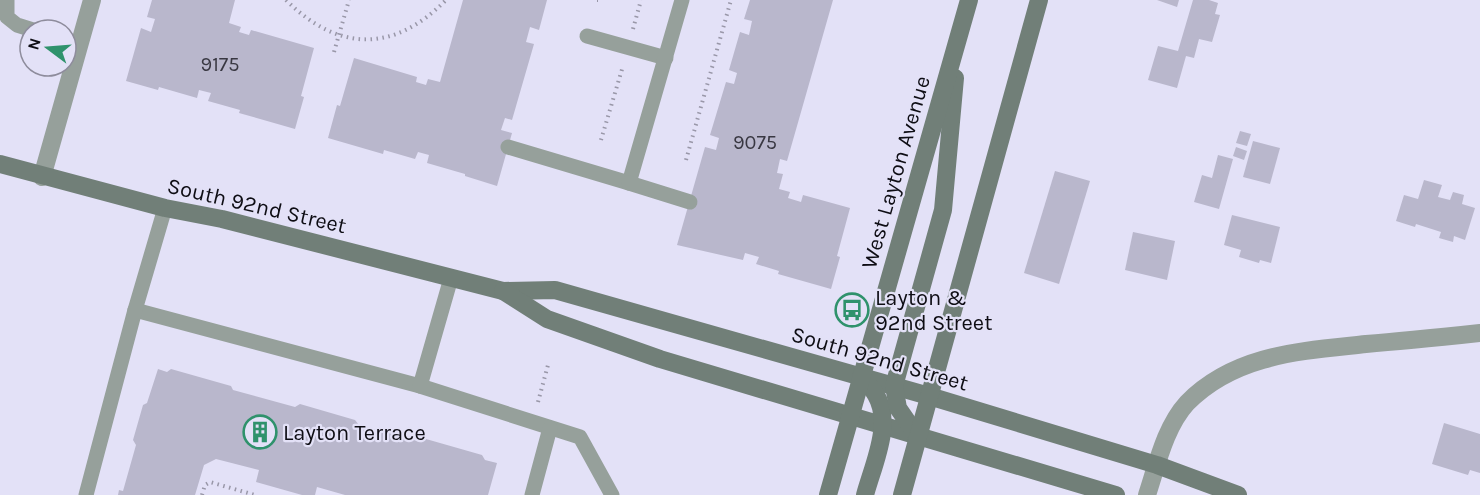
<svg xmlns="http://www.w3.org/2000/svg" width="1480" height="495" font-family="Karla,sans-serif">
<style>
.building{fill:#b9b7cc}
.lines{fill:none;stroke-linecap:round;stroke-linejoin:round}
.path{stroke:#9997a8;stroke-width:4;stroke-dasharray:1.5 4.5;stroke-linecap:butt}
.lane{stroke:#96a09b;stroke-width:15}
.street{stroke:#96a09b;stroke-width:18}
.secondary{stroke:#717f78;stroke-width:18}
.labels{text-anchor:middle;stroke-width:4.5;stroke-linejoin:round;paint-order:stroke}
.number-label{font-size:20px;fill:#393842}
.street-label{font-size:22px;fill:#0e0d14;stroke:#e3e1f7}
.poi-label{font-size:22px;fill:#0e0d14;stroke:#e3e1f7;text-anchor:start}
</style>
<rect width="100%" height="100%" fill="#e3e1f7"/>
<!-- building -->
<g class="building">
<path d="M152 0H235L229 23 241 27 239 32 249 35 251 30 314 48 301 96 304 97 295 129 239 113 240 110 208 101 211 93 199 90 197 98 159 87 158 90 126 81 141 28 151 32 155 19 147 17Z"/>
<path d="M463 0H547L539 30 530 27 526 42 534 44 512 120 505 118 501 130 512 133 497 186 465 176V174L427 163 429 155 418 152 415 159 384 150 383 154 328 138 337 105 340 106 354 58 417 77 416 82 426 85 428 79 440 82Z"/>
<path d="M750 0H833L787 161 780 159 777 173 783 174 779 189 790 192 788 198 801 202 803 195 850 208 837 256 840 257 831 289 778 274 779 271 756 264 759 257 745 253 743 260 677 245 705 147 716 150 719 138 710 135 726 82 734 84 737 73 729 70 740 32 749 35 752 21 744 19Z"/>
<path d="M1157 0H1179L1177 7Z"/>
<path d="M1193 0H1209L1218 3 1215 14 1220 15 1212 42 1199 39 1194 58 1186 56 1177 88 1148 80 1158 46 1178 51Z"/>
<path d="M1240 131 1251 134 1247 146 1236 143Z"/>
<path d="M1253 141 1280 148 1270 184 1243 177Z"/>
<path d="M1236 147 1247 151 1244 160 1233 156Z"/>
<path d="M1218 155 1233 159 1219 209 1194 202 1202 175 1212 178Z"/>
<path d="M1055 171 1090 181 1059 284 1024 273Z"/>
<path d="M1424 180 1442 185 1438 197 1450 200 1453 192 1464 195 1462 204 1475 208 1465 240 1454 236 1453 242 1439 238 1441 232 1416 224 1415 227 1396 221 1404 195 1418 199Z"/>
<path d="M1232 215 1280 227 1271 263 1260 260 1259 263 1239 257 1241 250 1224 245Z"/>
<path d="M1133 232 1175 241 1167 280 1125 270Z"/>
<path d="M158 369 167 372 171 369 231 386 233 390 295 407 300 404 355 420 359 425 421 442 426 439 482 455 485 460 497 463 488 495H345L317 487 315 495H302L256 482 259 470 216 459 204 465 195 495H118L119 490 123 491 136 445 133 440 143 405 147 403Z"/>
<path d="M1444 423 1480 434V473L1470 470 1468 475 1432 464Z"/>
</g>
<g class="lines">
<!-- path -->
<g class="path">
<path d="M286 0C338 52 394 53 446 0"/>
<path d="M597 0H598"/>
<path d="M633 29 641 0"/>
<path d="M334 52 349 0"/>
<path d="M601 140 623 66"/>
<path d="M686 160 731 0"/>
<path d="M538 402 548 365"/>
<path d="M202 495 205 485 210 482 255 495"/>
</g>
<!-- lane -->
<g class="lane">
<path d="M7 0V17L17 25 33 30"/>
<path d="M587 36 666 58"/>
<path d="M66 40 80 44"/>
<path d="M508 147 629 183 682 0"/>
<path d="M629 183 690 202"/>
<path d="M135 310 420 386 580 437 612 495"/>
<path d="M420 386 451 278"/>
<path d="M86 495 135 310 165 208"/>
<path d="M532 495 550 428"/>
</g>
<!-- street -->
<g class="street">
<path d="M42 177 92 0"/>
<path d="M1147 495C1157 465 1165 427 1187 403 1235 354 1302 351 1366 344 1404 341 1442 337 1480 333"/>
</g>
<!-- secondary -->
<g class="secondary">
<path d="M0 164 165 208 222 219 503 291 555 290 929 396 1157 465 1238 495"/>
<path d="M503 291 547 319 660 359 1116 495"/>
<path d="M861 376C866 382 872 388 876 395 893 424 873 465 865 495"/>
<path d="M918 437 898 408 894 386 943 210 955 78"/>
<path d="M828 495 969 0"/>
<path d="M902 495 1039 0"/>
</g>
</g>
<!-- icons -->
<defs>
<g id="bus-ring" transform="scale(1.725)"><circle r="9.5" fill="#e3e1f7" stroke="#2f926c" stroke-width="1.5"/><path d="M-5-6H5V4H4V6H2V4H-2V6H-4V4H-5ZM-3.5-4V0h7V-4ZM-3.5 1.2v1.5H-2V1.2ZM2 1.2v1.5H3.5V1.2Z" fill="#2f926c"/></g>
<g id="building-ring" transform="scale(1.725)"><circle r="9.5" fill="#e3e1f7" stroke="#2f926c" stroke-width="1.5"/><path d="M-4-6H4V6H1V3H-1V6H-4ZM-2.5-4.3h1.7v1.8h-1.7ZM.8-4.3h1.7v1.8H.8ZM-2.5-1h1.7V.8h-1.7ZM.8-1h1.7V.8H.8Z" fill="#2f926c"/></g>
</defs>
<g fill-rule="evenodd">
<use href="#bus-ring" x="852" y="310"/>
<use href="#building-ring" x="260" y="432"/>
</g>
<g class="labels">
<!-- number labels -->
<g class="number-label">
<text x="220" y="71">9175</text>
<text x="755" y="149">9075</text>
</g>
<!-- street labels -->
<g class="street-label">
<text transform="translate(895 172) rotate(-74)" y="8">West Layton Avenue</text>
<text transform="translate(257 205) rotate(13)" y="8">South 92nd Street</text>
<text transform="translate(880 358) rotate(16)" y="8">South 92nd Street</text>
</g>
<!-- poi labels -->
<g class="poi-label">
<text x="875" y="305">Layton &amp;<tspan x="875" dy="25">92nd Street</tspan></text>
<text x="283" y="440">Layton Terrace</text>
</g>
</g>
<!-- north arrow -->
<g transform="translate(48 48) rotate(286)"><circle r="28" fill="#e3e1f7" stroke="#8e8c9c" stroke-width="1.5"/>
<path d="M0-4.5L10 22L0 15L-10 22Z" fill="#2f926c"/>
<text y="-9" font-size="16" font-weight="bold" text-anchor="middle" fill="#0e0d14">N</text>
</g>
</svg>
